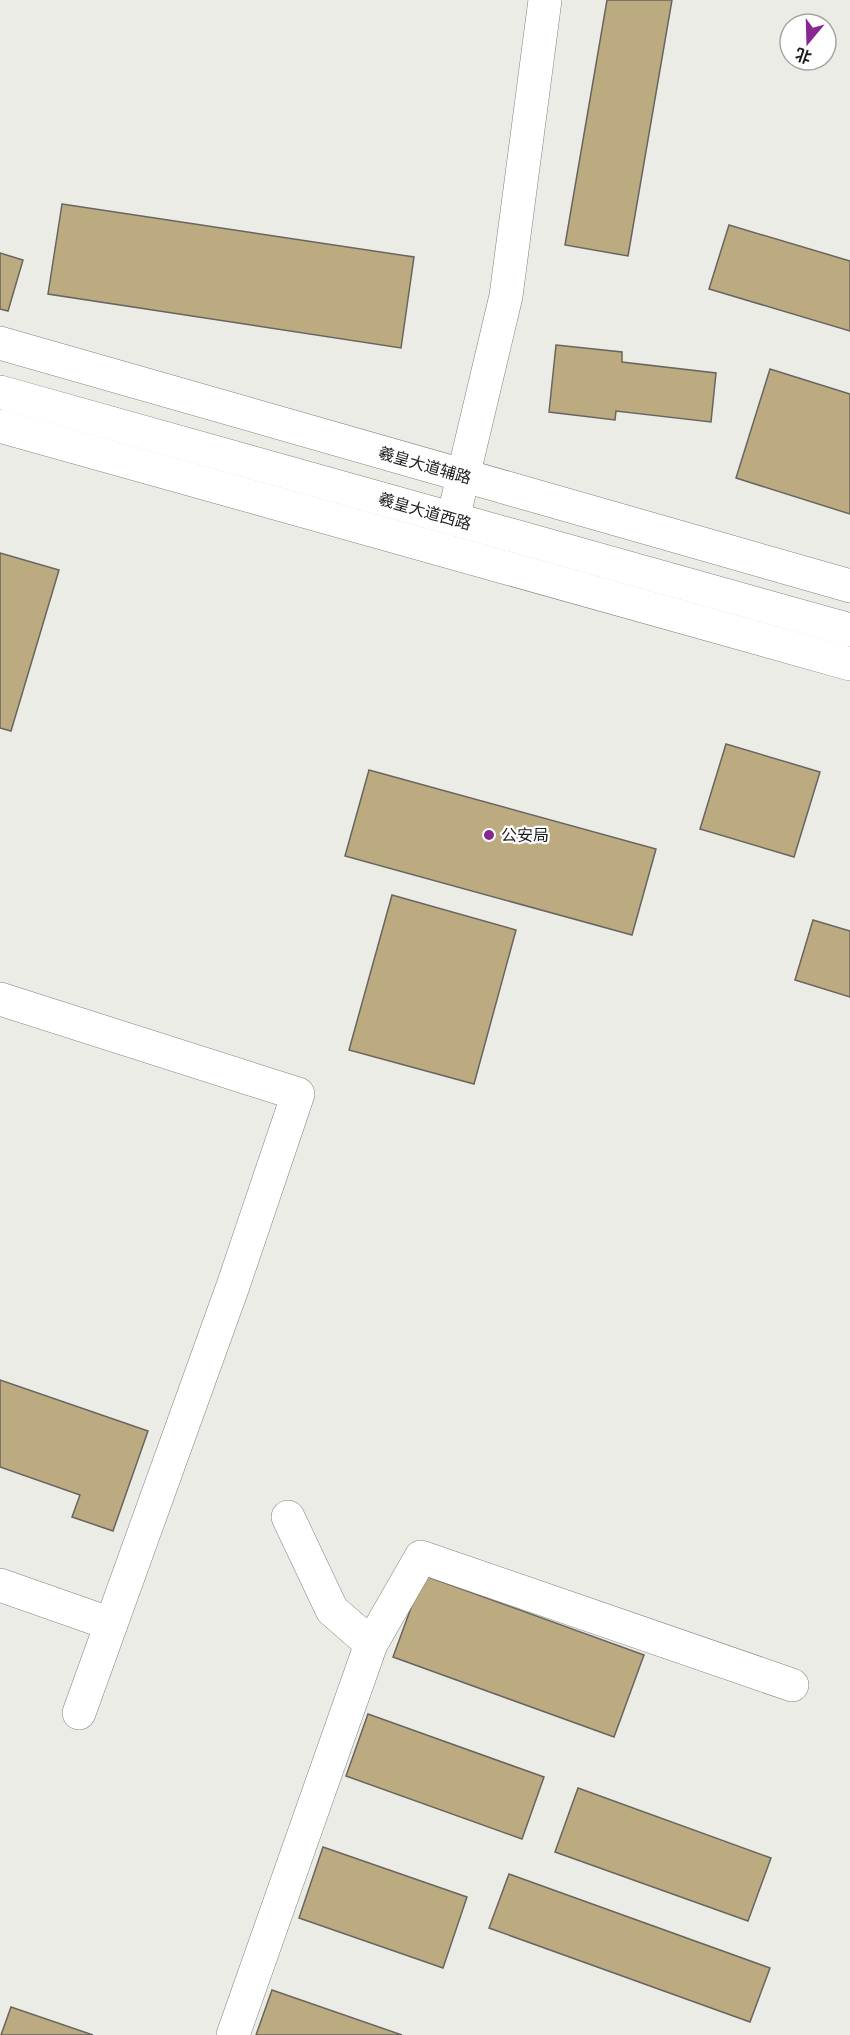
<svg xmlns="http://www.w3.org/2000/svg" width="850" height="2035" font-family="Cabin,'Noto Sans SC',sans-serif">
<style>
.building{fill:#bcaa80;stroke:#686560;stroke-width:1.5}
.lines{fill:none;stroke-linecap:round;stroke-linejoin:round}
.minor-casing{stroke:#81837d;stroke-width:34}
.major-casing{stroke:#81837d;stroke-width:34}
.minor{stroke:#fff;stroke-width:33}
.major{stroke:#fff;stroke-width:33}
.poi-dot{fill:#882790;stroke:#fff;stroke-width:2}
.labels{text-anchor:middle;stroke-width:4.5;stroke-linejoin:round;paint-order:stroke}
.street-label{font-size:16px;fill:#1d1e1b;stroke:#fff}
.poi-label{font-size:16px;fill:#1d1e1b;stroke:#fff;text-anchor:start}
</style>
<rect width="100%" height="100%" fill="#ebece6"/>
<!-- building -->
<g class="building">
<path d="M607 0H672L628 256 565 245Z"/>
<path d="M62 204 414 257 401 348 48 294Z"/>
<path d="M729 225 850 261V331L709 289Z"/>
<path d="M0 253 23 260 8 311 0 309Z"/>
<path d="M556 345 622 352V362L716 373 711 422 616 411 615 420 549 412Z"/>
<path d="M770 369 850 394V514L736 478Z"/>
<path d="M0 553 59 570 11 731 0 728Z"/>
<path d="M726 744 820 772 794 857 700 829Z"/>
<path d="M369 770 656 849 632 935 345 856Z"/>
<path d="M392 895 516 930 474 1084 349 1050Z"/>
<path d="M813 920 850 931V997L795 980Z"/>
<path d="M0 1380 148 1431 113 1531 72 1517 80 1495 0 1467Z"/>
<path d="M423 1575 644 1655 614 1737 393 1657Z"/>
<path d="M368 1714 544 1777 522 1839 346 1776Z"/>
<path d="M578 1788 771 1858 748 1921 555 1852Z"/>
<path d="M323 1847 467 1897 443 1968 299 1918Z"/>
<path d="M509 1874 770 1968 750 2022 489 1928Z"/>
<path d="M272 1990 402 2035H256Z"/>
<path d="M11 2007 93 2035H1Z"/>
</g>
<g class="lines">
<!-- minor casing -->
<g class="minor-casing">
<g id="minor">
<path d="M0 343 850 586"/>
<path d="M453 519 506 296 545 0"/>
<path d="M0 999 298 1094 233 1286 79 1713"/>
<path d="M288 1517 332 1610 371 1644"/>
<path d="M0 1585 111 1624"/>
<path d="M233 2035 371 1644 421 1557 792 1685"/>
</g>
</g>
<!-- major casing -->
<g class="major-casing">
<g id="major">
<path d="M0 392 850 630"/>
<path d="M0 426 850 664"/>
</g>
</g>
<!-- minor -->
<use href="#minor" class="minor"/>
<!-- major -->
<use href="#major" class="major"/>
</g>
<!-- markers -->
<circle class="poi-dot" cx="489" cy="835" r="6"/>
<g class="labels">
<!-- street labels -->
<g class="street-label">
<text transform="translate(425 465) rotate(16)" y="6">羲皇大道辅路</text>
<text transform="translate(425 511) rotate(16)" y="6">羲皇大道西路</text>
</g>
<!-- poi labels -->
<g class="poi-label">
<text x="501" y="841">公安局</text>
</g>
</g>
<!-- north arrow -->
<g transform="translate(808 42) rotate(199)"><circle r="28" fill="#ffffff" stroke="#a5a5a4" stroke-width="1.5"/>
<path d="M0-4.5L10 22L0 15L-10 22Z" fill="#882790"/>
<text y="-9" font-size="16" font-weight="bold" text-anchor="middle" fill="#1d1e1b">北</text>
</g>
</svg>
